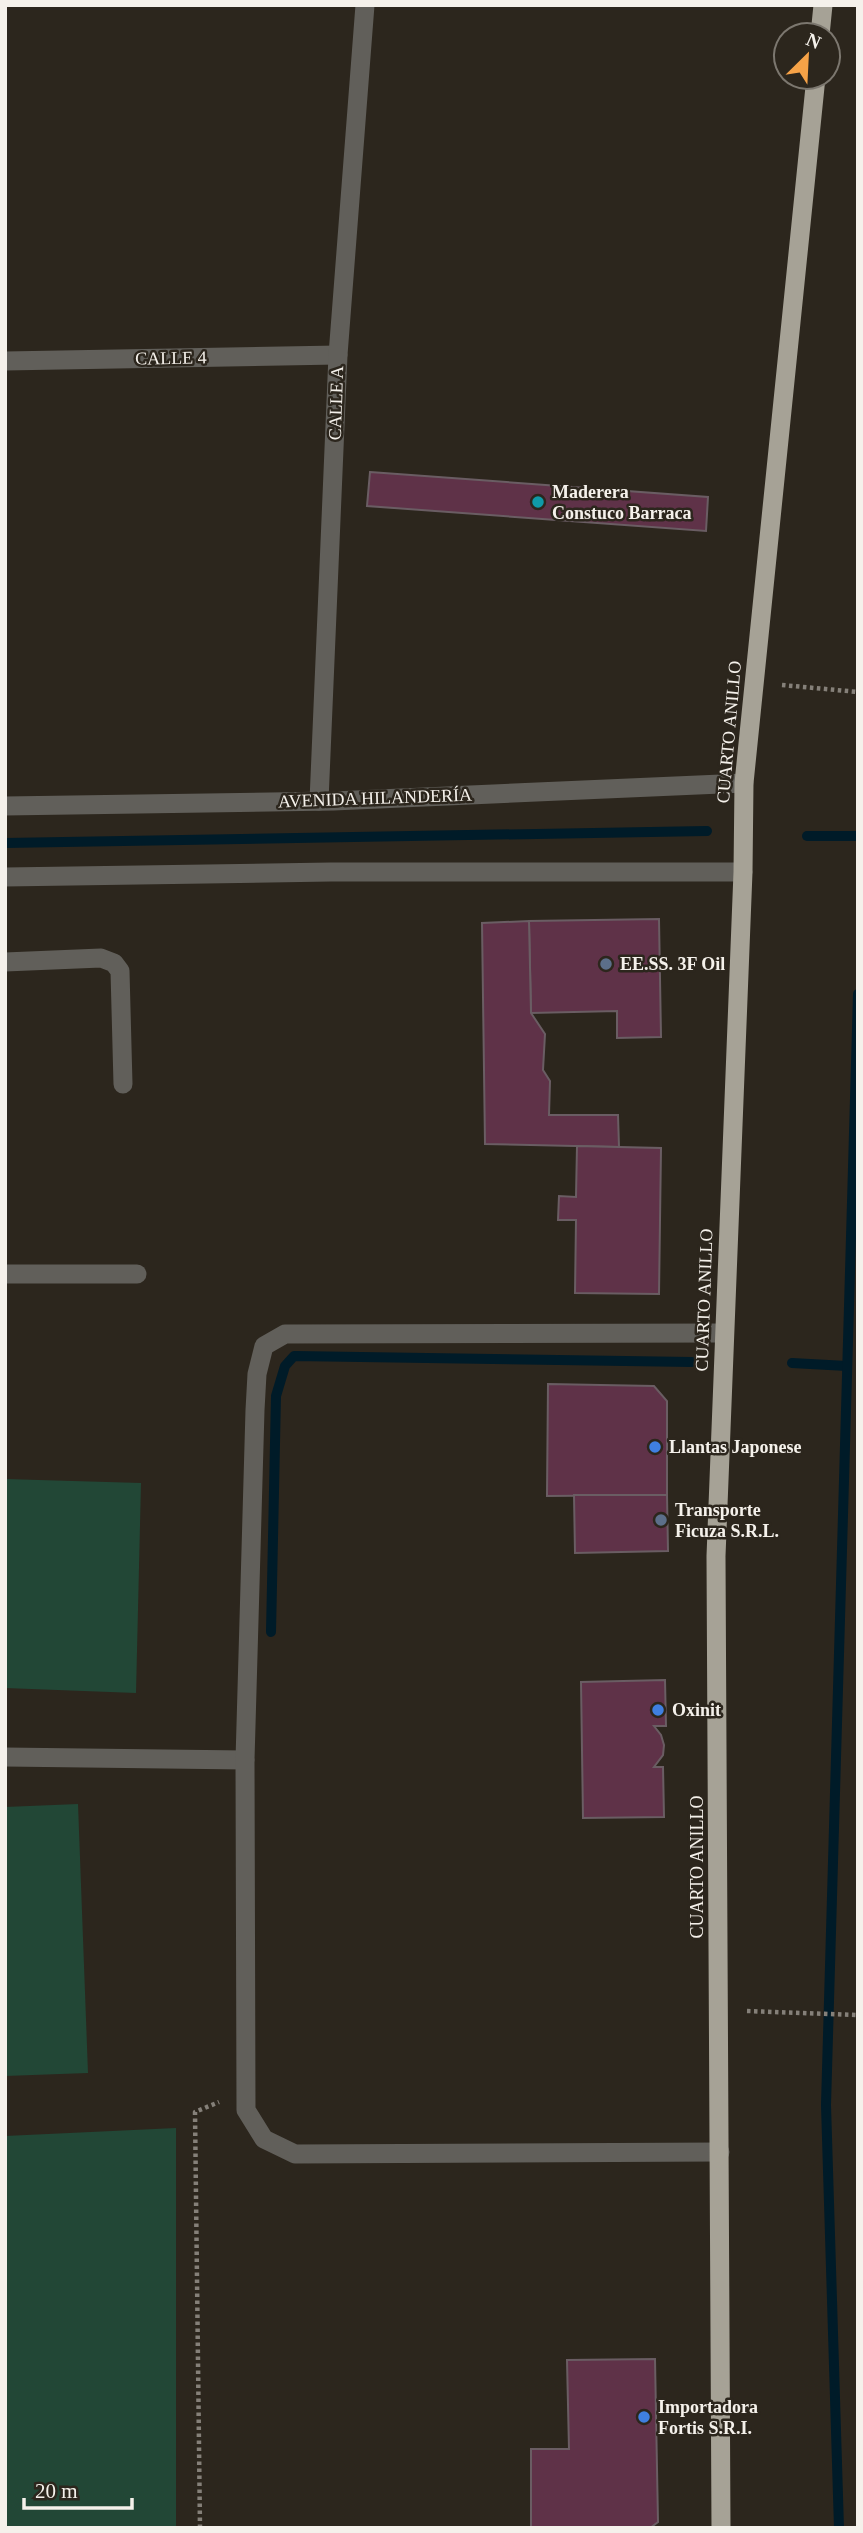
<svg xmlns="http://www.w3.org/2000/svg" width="863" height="2533" font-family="Georgia,serif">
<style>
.green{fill:#224736}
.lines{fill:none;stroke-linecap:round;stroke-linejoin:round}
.stream{stroke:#001b28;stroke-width:10}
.building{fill:#5f3248;stroke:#6a5d63;stroke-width:2}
.path{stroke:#858079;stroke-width:4.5;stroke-dasharray:3.5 3.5;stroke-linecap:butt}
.service{stroke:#615f5a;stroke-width:19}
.minor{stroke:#615f5a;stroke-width:19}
.tertiary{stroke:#615f5a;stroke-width:19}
.trunk{stroke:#a6a296;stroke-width:19}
.culture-dot{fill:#0f9aa8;stroke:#2c261d;stroke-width:2.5}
.service-dot{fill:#5c6f8a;stroke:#2c261d;stroke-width:2.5}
.shop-dot{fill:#3f7fe0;stroke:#2c261d;stroke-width:2.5}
.labels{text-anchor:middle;stroke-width:5;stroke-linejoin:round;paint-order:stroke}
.street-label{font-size:18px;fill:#f5f1eb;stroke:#2c261d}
.poi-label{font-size:18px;font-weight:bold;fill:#f5f1eb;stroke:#2c261d;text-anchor:start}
</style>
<rect width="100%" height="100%" fill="#2c261d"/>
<!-- green -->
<g class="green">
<path d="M5 1479 141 1483 136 1693 5 1688Z"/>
<path d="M78 1804 88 2073 5 2076V1807Z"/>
<path d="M176 2128V2528H5V2136Z"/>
</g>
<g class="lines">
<!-- stream -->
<g class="stream">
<path d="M807 836H858"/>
<path d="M5 843 707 831"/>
<path d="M792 1363 847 1366"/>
<path d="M271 1632 276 1396 285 1366 294 1356 692 1362"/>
<path d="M839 2528 826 2105 858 994"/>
</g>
</g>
<!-- building -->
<g class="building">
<path d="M370 472 708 497 706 531 367 506Z"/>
<path d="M659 919 661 1037 617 1038V1011L531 1013 529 921Z"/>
<path d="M529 921 531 1013 545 1034 543 1070 550 1081 549 1115H618L619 1147 485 1144 482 923Z"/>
<path d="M577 1146 661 1148 659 1294 575 1293 576 1220H558L559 1196 576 1197Z"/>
<path d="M548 1384 654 1386 667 1401V1495L547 1496Z"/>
<path d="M574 1495H667L668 1551 575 1553Z"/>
<path d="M665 1680 666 1726H654L661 1735 664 1745 663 1755 654 1767H663L664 1817 583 1818 581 1682Z"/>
<path d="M655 2359 658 2522 650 2528H531V2449H569L567 2360Z"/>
</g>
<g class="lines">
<!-- path -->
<g class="path">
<path d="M782 685 858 692"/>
<path d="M747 2011 858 2015"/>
<path d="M200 2528 195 2112 219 2102"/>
</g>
<!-- service -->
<g class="service">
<path d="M5 962 101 958 114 963 120 971 123 1084"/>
<path d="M5 1274H137"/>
<path d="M5 1757 245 1760"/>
</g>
<!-- minor -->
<g class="minor">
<path d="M5 361 338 355"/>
<path d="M319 801 338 355 365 5"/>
<path d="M720 2152 295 2154 264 2139 246 2110 245 1760 255 1410 257 1374 264 1346 285 1334 724 1333"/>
</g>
<!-- tertiary -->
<g class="tertiary">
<path d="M5 806 333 801 744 783"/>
<path d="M5 877 331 872H743"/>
</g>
<!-- trunk -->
<g class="trunk">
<path d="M820 35 823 5"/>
<path d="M721 2528 716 1556 743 872 744 783 816 77"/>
</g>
</g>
<!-- markers -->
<circle class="culture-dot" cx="538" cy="502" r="7"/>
<g class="service-dot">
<circle cx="606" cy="964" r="7"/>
<circle cx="661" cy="1520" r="7"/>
</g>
<g class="shop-dot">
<circle cx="655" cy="1447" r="7"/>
<circle cx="658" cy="1710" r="7"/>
<circle cx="644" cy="2417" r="7"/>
</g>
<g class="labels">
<!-- street labels -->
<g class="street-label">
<text transform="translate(171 358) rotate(-1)" y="6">CALLE 4</text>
<text transform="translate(336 403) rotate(-88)" y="6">CALLE A</text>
<text transform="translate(729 732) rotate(-85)" y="6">CUARTO ANILLO</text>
<text transform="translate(375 798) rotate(-2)" y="6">AVENIDA HILANDERÍA</text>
<text transform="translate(704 1300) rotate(-88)" y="6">CUARTO ANILLO</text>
<text transform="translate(697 1867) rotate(-90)" y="6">CUARTO ANILLO</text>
</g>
<!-- poi labels -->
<g class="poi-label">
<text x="552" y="498">Maderera<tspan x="552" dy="21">Constuco Barraca</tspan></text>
<text x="620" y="970">EE.SS. 3F Oil</text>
<text x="669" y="1453">Llantas Japonese</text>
<text x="675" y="1516">Transporte<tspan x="675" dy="21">Ficuza S.R.L.</tspan></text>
<text x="672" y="1716">Oxinit</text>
<text x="658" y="2413">Importadora<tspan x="658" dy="21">Fortis S.R.I.</tspan></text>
</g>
</g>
<!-- border -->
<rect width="863" height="2533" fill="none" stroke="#f5f1eb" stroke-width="14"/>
<!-- north arrow -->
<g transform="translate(807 56) rotate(24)"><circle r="33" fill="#2c261d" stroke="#7c776f" stroke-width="2"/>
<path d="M0-5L12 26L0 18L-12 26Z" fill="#f6a247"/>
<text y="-10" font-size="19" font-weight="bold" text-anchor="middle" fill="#f5f1eb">N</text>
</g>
<!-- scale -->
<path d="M24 2498v10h108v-10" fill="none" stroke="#f5f1eb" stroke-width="3.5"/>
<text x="35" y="2498" font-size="21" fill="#f5f1eb" stroke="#2c261d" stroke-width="5" paint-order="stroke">20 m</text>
</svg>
